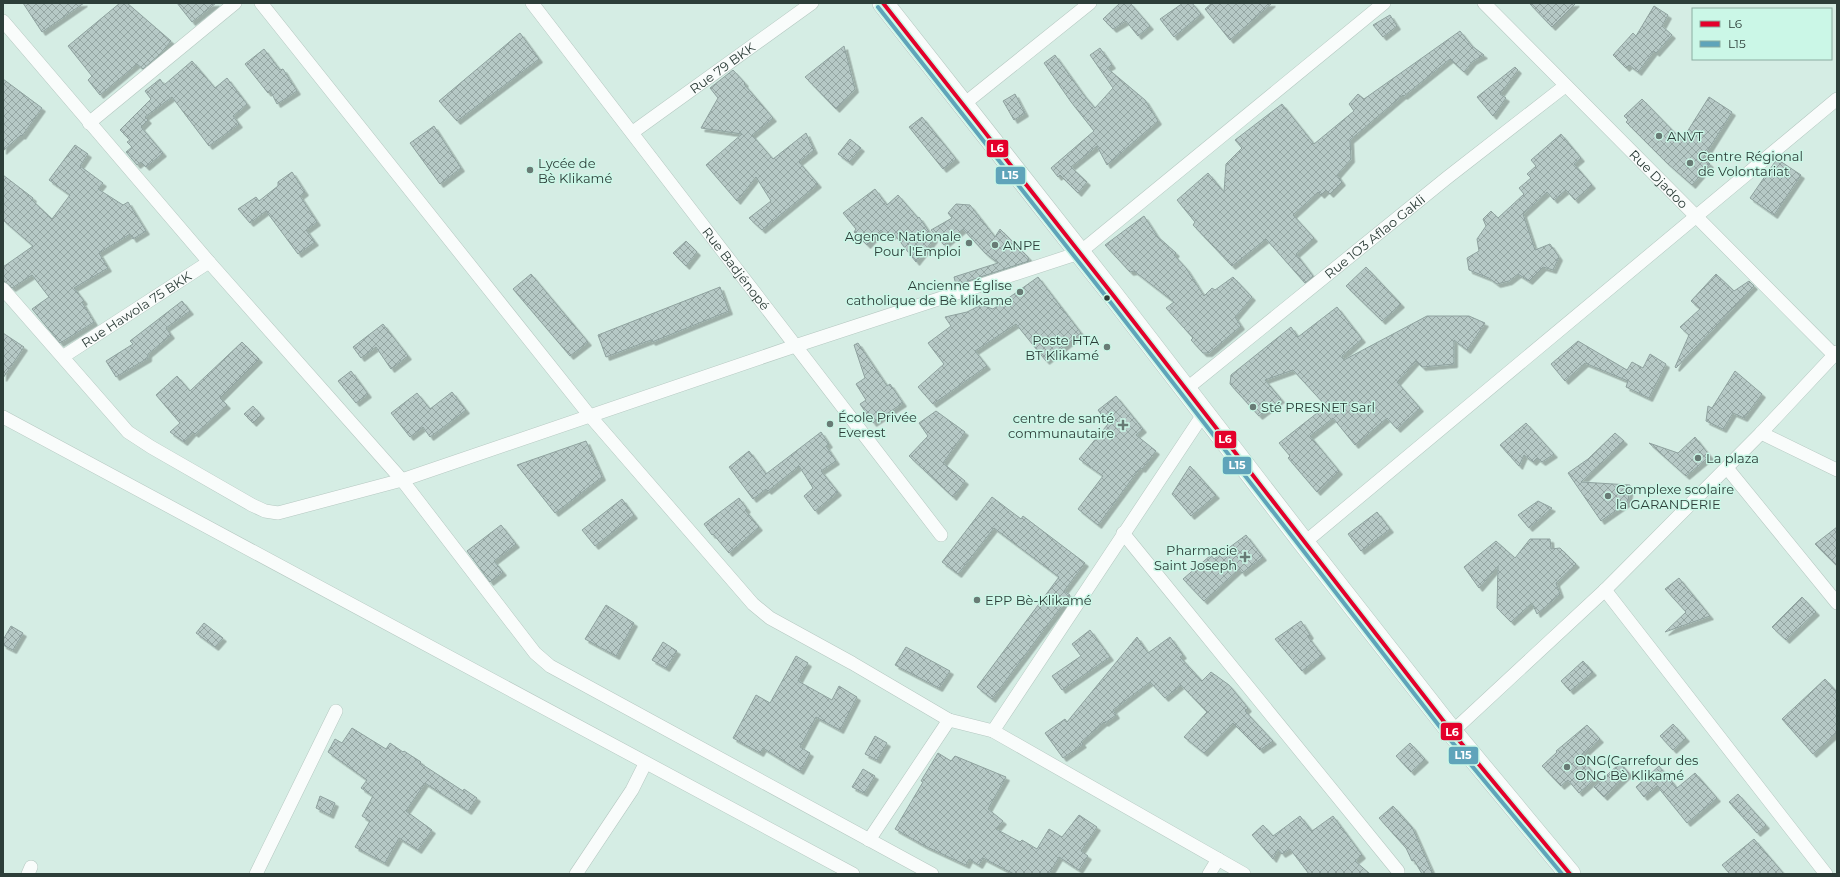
<svg xmlns="http://www.w3.org/2000/svg" width="1840" height="877" font-family="Montserrat,sans-serif">
<style>
.building{fill:url(#building-cross-hatch);stroke:#8fa29f;filter:url(#shadow)}
.lines{fill:none;stroke-linecap:round;stroke-linejoin:round}
.street-casing{stroke:#b5c8c1;stroke-width:14}
.primary-casing{stroke:#b5c8c1;stroke-width:22}
.street{stroke:#f9fcfb;stroke-width:13}
.primary{stroke:#f9fcfb;stroke-width:21}
.bus-1-casing{stroke:#cbf7e7;stroke-width:7}
.bus-2-casing{stroke:#cbf7e7;stroke-width:7}
.bus-1{stroke:#e4002b;stroke-width:4}
.bus-2{stroke:#5fa4ba;stroke-width:4}
.poi-dot{fill:#687b75;stroke:#cbf7e7;stroke-width:1.5}
.bus-dot{fill:#2d3e39;stroke:#cbf7e7;stroke-width:1.5}
.labels{text-anchor:middle;stroke-width:3;stroke-linejoin:round;paint-order:stroke}
.street-label{font-size:13px;fill:#2d3e39;stroke:#cbf7e7}
.poi-label{font-size:13px;fill:#2d3e39;stroke:#cbf7e7;text-anchor:start}
.line-badge{stroke:#cbf7e7;stroke-width:1.5}
.badge-label{font-size:11px;text-anchor:middle;font-weight:bold;fill:#fff}
</style>
<defs>
<pattern id="building-cross-hatch" width="8" height="8" patternUnits="userSpaceOnUse"><rect width="8" height="8" fill="#b6c9c6"/><path d="M0 0l8 8M0 8l8-8" fill="none" stroke="#94a5a2"/></pattern>
<filter id="shadow"><feDropShadow dx="3.5" dy="3.5" stdDeviation="0" flood-color="#0004"/></filter>
</defs>
<rect width="100%" height="100%" fill="#d5ede4"/>
<!-- building -->
<g class="building">
<path d="M23 3H84L42 32Z"/>
<path d="M120 3H127L171 41 159 55 143 69 137 64 100 95 88 80 92 76 68 46Z"/>
<path d="M177 3H216L192 22Z"/>
<path d="M1120 3H1130L1150 26 1138 36 1126 21 1113 29 1103 19Z"/>
<path d="M1183 3H1192L1201 14 1174 37 1160 19Z"/>
<path d="M1212 3H1272L1230 40 1205 9Z"/>
<path d="M1529 3H1576L1552 27Z"/>
<path d="M1654 6 1668 15 1662 26 1672 35 1656 53 1654 51 1638 72 1629 65 1626 68 1613 55 1633 33 1636 36Z"/>
<path d="M1390 15 1397 26 1383 37 1373 25Z"/>
<path d="M1460 31 1472 46 1484 55 1473 61 1464 72 1450 59 1404 96 1403 95 1350 140 1351 159 1337 175 1342 182 1330 194 1326 190 1321 195 1318 192 1293 215 1314 238 1296 254 1313 276 1305 283 1266 239 1232 266 1193 225 1195 222 1177 200 1208 173 1224 192 1226 164 1242 148 1235 140 1282 104 1314 144 1354 111 1349 104 1358 94 1364 99Z"/>
<path d="M520 33 539 59 457 121 439 101Z"/>
<path d="M844 46 855 89 836 109 805 77Z"/>
<path d="M1100 48 1112 65 1107 68 1145 100 1158 121 1107 165 1097 146 1071 167 1087 182 1078 193 1060 175 1058 177 1051 168 1094 131 1071 102 1044 63 1055 55 1083 94 1095 108 1113 88 1090 55Z"/>
<path d="M264 49 280 70 283 69 297 91 277 104 270 90 268 93 245 64Z"/>
<path d="M192 61 215 88 227 78 247 104 233 116 239 124 209 146 172 97 145 117 148 120 141 127 163 153 146 167 141 162 137 165 126 152 132 147 127 142 130 140 120 130 151 99 145 91 160 79 164 85Z"/>
<path d="M1515 67 1518 70 1500 94 1506 98 1493 116 1477 97Z"/>
<path d="M733 70 745 83 744 84 773 118 752 135 773 159 806 133 814 150 799 162 818 184 762 230 749 218 771 201 756 177 737 201 706 165 742 134 701 128 718 98 710 88Z"/>
<path d="M3 79 42 108 22 136 21 135 3 151Z"/>
<path d="M1015 94 1025 113 1014 120 1003 101Z"/>
<path d="M1709 97 1732 112 1703 158 1710 164 1692 185 1667 163 1626 122 1628 120 1624 116 1642 99 1682 140Z"/>
<path d="M922 117 956 159 943 169 909 127Z"/>
<path d="M434 126 461 168 440 184 410 143Z"/>
<path d="M1561 134 1581 158 1574 164 1592 185 1575 200 1566 190 1554 200 1547 192 1523 214 1535 250 1550 244 1559 257 1553 270 1543 267 1529 281 1518 274 1509 281 1497 284 1489 278 1469 270 1467 258 1479 251 1477 239 1486 226 1483 219 1491 211 1498 218 1524 194 1519 188 1531 178 1527 174 1536 166 1531 160Z"/>
<path d="M850 139 861 148 849 162 838 154Z"/>
<path d="M75 145 88 154 80 166 103 183 98 189 123 205 128 202 146 231 133 239 130 234 99 253 108 268 74 288 84 301 82 302 94 322 60 343 32 309 49 297 32 275 12 288 3 280V267L33 246 3 220V175L33 198 32 200 52 219 70 195 49 180Z"/>
<path d="M1777 159 1801 175 1774 215 1750 198Z"/>
<path d="M292 172 305 192 300 196 317 222 306 230 315 242 298 254 266 211 250 223 238 209 256 197 259 201 278 186V182Z"/>
<path d="M875 189 887 205 898 195 918 218 919 217 934 239 916 262 894 234 888 238 881 230 867 245 854 232 856 229 843 213Z"/>
<path d="M956 204 970 205 995 237 1000 229 1028 257 1029 261 956 285 954 277 998 263 985 253 963 229 944 245 931 230 952 218 948 213Z"/>
<path d="M1144 216 1157 236 1176 253 1174 255 1186 268 1204 296 1212 288 1215 290 1233 277 1252 297 1235 317 1241 326 1209 353H1203L1191 340 1193 338 1166 308 1174 302 1134 271 1130 272 1105 245Z"/>
<path d="M686 241 697 252 686 266 673 253Z"/>
<path d="M1366 267 1401 304 1382 321 1346 286Z"/>
<path d="M531 274 588 342 570 356 513 289Z"/>
<path d="M1716 274 1734 291 1749 281 1754 286 1676 368 1675 367 1689 335 1680 327 1700 309 1691 301Z"/>
<path d="M1038 277 1081 333 1046 361 1016 324 975 351 987 366 933 404 918 387 944 364 928 343 951 326 945 317 967 312 981 305 993 309Z"/>
<path d="M720 287 729 311 652 342 651 340 606 357 598 335Z"/>
<path d="M182 301 190 311 166 328 171 335 148 354V358L116 377 106 361 133 344 130 341Z"/>
<path d="M1337 307 1362 339 1342 356 1344 360 1427 316H1469L1485 323 1467 350 1454 340V364L1422 367 1416 361 1397 382 1420 408 1397 429 1387 418 1355 445 1333 418 1310 436 1339 471 1317 492 1288 458 1290 456 1279 443 1326 406 1293 370 1265 380 1281 399 1259 416 1230 384 1231 375 1291 327 1298 337Z"/>
<path d="M383 324 408 356 391 369 376 347 361 358 353 347Z"/>
<path d="M3 333 24 347 3 378Z"/>
<path d="M1578 341 1627 370 1632 362 1643 368 1650 354 1666 364 1649 398 1626 387 1628 381 1585 363 1565 381 1551 364Z"/>
<path d="M242 342 259 359 220 398 227 405 195 434 193 432 184 442 170 432 180 423 156 395 177 376 190 391Z"/>
<path d="M858 343 887 386 890 384 903 403 873 423 860 404 866 400 856 384 865 378 854 345Z"/>
<path d="M351 371 368 394 356 403 338 381Z"/>
<path d="M1735 371 1762 394 1744 418 1733 413 1723 429 1706 421 1708 406 1712 408Z"/>
<path d="M452 392 466 410 430 437 423 427 410 437 391 413 417 393 430 409Z"/>
<path d="M1116 396 1143 429 1136 435 1156 451 1142 469 1140 468 1098 525 1078 509 1103 476 1079 459 1108 424 1098 410Z"/>
<path d="M253 406 261 415 253 423 244 414Z"/>
<path d="M936 411 965 432 943 463 965 481 953 497 909 456 928 436 919 423Z"/>
<path d="M1526 423 1554 454 1542 462 1537 458 1533 462 1524 455 1519 466 1500 445Z"/>
<path d="M821 432 829 444 826 446 836 461 821 471 838 492 815 511 804 496 813 488 799 466 768 491 766 489 753 499 729 467 749 451 766 474Z"/>
<path d="M1615 433 1624 441 1581 482 1630 485 1628 502 1601 521 1568 473 1588 459Z"/>
<path d="M1695 437 1710 456 1686 476 1649 443 1678 453Z"/>
<path d="M586 441 602 477 555 513 517 465Z"/>
<path d="M1190 466 1216 495 1191 516 1172 494Z"/>
<path d="M992 497 1021 519 1023 516 1085 563 1064 591 1070 595 992 699 977 687 1059 577 994 528 958 574 942 562Z"/>
<path d="M739 498 747 509 745 510 759 527 729 553 713 534 712 535 704 524Z"/>
<path d="M622 499 634 515 595 546 582 530Z"/>
<path d="M1538 501 1552 508 1529 528 1518 515Z"/>
<path d="M1377 512 1390 529 1361 551 1348 534Z"/>
<path d="M501 525 516 544 494 561 503 572 490 582 467 551Z"/>
<path d="M1837 527V566L1815 544Z"/>
<path d="M1246 535 1263 557 1242 573 1239 569 1204 601 1183 579 1211 555 1214 559Z"/>
<path d="M1530 539H1550L1551 549 1560 548 1576 564 1556 583 1560 594 1537 614 1532 603 1511 622 1497 608 1498 566 1479 588 1464 567 1496 541 1515 558Z"/>
<path d="M1679 578 1710 616 1665 632 1686 612 1665 589Z"/>
<path d="M1802 597 1816 612 1786 640 1772 627Z"/>
<path d="M606 605 634 623 616 656 585 639Z"/>
<path d="M1301 621 1310 635 1308 637 1322 655 1302 671 1275 639Z"/>
<path d="M204 623 223 638 215 647 196 633Z"/>
<path d="M11 626 23 633 13 650 3 645V640Z"/>
<path d="M1090 630 1110 657 1062 690 1052 676 1081 656 1072 644Z"/>
<path d="M1137 637 1148 653 1170 637 1183 655 1180 657 1202 681 1211 672 1229 685 1248 708 1245 711 1273 741 1260 750 1233 723 1204 753 1184 737 1207 712 1181 685 1165 698 1150 682 1113 710 1116 715 1105 723 1104 722 1081 742 1083 744 1063 758 1045 733 1065 719 1067 722Z"/>
<path d="M663 642 677 651 666 668 652 660Z"/>
<path d="M906 647 950 671 939 688 895 665Z"/>
<path d="M796 656 808 663 798 681 832 700 839 686 857 697 840 730 816 717 800 747 810 753 800 771 763 748 760 753 733 738 756 695 770 703Z"/>
<path d="M1583 661 1593 672 1570 691 1561 681Z"/>
<path d="M1825 679 1837 692V732L1813 754 1782 719Z"/>
<path d="M1673 724 1686 738 1673 750 1660 736Z"/>
<path d="M1587 725 1600 739 1580 757 1597 777 1579 793 1568 780 1561 786 1542 766 1557 752 1556 751Z"/>
<path d="M352 728 386 749 390 743 403 752 404 751 421 762 420 763 463 791 464 789 477 798 468 811 425 783 406 811 432 830 418 850 399 838 385 863 355 847 370 821 362 816 373 796 361 788 367 780 328 752 335 739 342 743Z"/>
<path d="M875 736 887 743 877 760 865 754Z"/>
<path d="M1410 743 1425 759 1411 772 1396 756Z"/>
<path d="M938 753 951 761 955 756 1006 777 988 809 1003 821 996 829 1020 842 1022 840 1037 849 1049 829 1062 837 1079 815 1097 827 1081 851 1088 856 1079 870 1059 857 1049 874H1014L983 858 979 865 969 859 966 865 925 846 895 829 923 782 921 781Z"/>
<path d="M1620 763 1629 773 1604 797 1594 787Z"/>
<path d="M1659 766 1677 788 1695 773 1717 798 1687 823 1657 786 1644 797 1636 787Z"/>
<path d="M863 769 875 776 864 793 852 787Z"/>
<path d="M1738 794 1766 825 1757 833 1729 802Z"/>
<path d="M320 796 335 803 330 815 316 808Z"/>
<path d="M1393 806 1412 827 1433 874H1422L1414 860 1412 861 1406 848 1379 818Z"/>
<path d="M1300 816 1312 831 1333 816 1362 855 1355 861 1370 874H1309L1290 849 1282 854 1278 849 1273 859 1252 835 1263 825 1273 836Z"/>
<path d="M1754 839 1784 874H1730L1722 865Z"/>
</g>
<g class="lines">
<!-- street casing -->
<g class="street-casing">
<g id="street">
<path d="M261 3 590 416 753 604 770 618 852 663 949 720 993 731 1244 874"/>
<path id="s1" d="M532 3 941 535"/>
<path id="s2" d="M1484 3 1834 355"/>
<path d="M3 21 209 262 402 480 535 653 550 666 932 874"/>
<path d="M964 104 1090 3"/>
<path d="M89 123 235 3"/>
<path id="s3" d="M633 132 812 3"/>
<path d="M3 289 128 432 151 447 252 505 265 511 278 513 402 480 795 346 1079 253 1384 3"/>
<path id="s4" d="M64 356 209 262"/>
<path id="s5" d="M1185 390 1448 177 1565 86"/>
<path d="M3 417 853 874"/>
<path d="M1761 433 1837 470"/>
<path d="M1727 468 1837 603"/>
<path d="M1123 533 1398 871V874"/>
<path d="M1304 543 1837 99"/>
<path d="M1605 590 1826 874"/>
<path d="M993 731 1204 413"/>
<path d="M1452 732 1605 590 1761 433 1837 352"/>
<path d="M869 840 949 720"/>
<path d="M28 874 31 867"/>
<path d="M256 874 336 711"/>
<path d="M576 874 632 790 645 764"/>
<path d="M1209 874 1218 859"/>
</g>
</g>
<!-- primary casing -->
<g class="primary-casing">
<path id="primary" d="M883 3 1113 295 1304 543 1452 732 1570 874"/>
</g>
<!-- street -->
<use href="#street" class="street"/>
<!-- primary -->
<use href="#primary" class="primary"/>
<!-- bus-1 casing -->
<g class="bus-1-casing">
<path id="bus-1" d="M883 3 1113 295 1452 732 1570 874"/>
</g>
<!-- bus-2 casing -->
<g class="bus-2-casing">
<path id="bus-2" d="M878 7 1108 299 1447 736 1562 874"/>
</g>
<!-- bus-1 -->
<use href="#bus-1" class="bus-1"/>
<!-- bus-2 -->
<use href="#bus-2" class="bus-2"/>
</g>
<!-- markers -->
<g class="poi-dot">
<circle cx="1659" cy="136" r="4"/>
<circle cx="1690" cy="163" r="4"/>
<circle cx="530" cy="170" r="4"/>
<circle cx="969" cy="243" r="4"/>
<circle cx="995" cy="245" r="4"/>
<circle cx="1020" cy="292" r="4"/>
<circle cx="1107" cy="347" r="4"/>
<circle cx="1253" cy="407" r="4"/>
<circle cx="830" cy="424" r="4"/>
<path d="M1121 419h4v4h4v4h-4v4h-4v-4h-4v-4h4z"/>
<circle cx="1698" cy="458" r="4"/>
<circle cx="1608" cy="496" r="4"/>
<path d="M1243 551h4v4h4v4h-4v4h-4v-4h-4v-4h4z"/>
<circle cx="977" cy="600" r="4"/>
<circle cx="1567" cy="767" r="4"/>
</g>
<circle class="bus-dot" cx="1107" cy="298" r="3.5"/>
<g class="labels">
<!-- street labels -->
<g class="street-label">
<text dy="5" stroke="none"><textPath href="#s3" startOffset="110">Rue 79 BKK</textPath></text>
<text dy="5" stroke="none"><textPath href="#s2" startOffset="248">Rue Djadoo</textPath></text>
<text dy="5" stroke="none"><textPath href="#s5" startOffset="244">Rue 1O3 Aflao Gakli</textPath></text>
<text dy="5" stroke="none"><textPath href="#s1" startOffset="335">Rue Badjénopé</textPath></text>
<text dy="5" stroke="none"><textPath href="#s4" startOffset="86">Rue Hawola 75 BKK</textPath></text>
</g>
<!-- poi labels -->
<g class="poi-label">
<text x="1667" y="141">ANVT</text>
<text x="1698" y="161">Centre Régional<tspan x="1698" dy="15">de Volontariat</tspan></text>
<text x="538" y="168">Lycée de<tspan x="538" dy="15">Bè Klikamé</tspan></text>
<text x="961" y="241" text-anchor="end">Agence Nationale<tspan x="961" dy="15">Pour l'Emploi</tspan></text>
<text x="1003" y="250">ANPE</text>
<text x="1012" y="290" text-anchor="end">Ancienne Église<tspan x="1012" dy="15">catholique de Bè klikame</tspan></text>
<text x="1099" y="345" text-anchor="end">Poste HTA<tspan x="1099" dy="15">BT Klikamé</tspan></text>
<text x="1261" y="412">Sté PRESNET Sarl</text>
<text x="838" y="422">École Privée<tspan x="838" dy="15">Everest</tspan></text>
<text x="1114" y="423" text-anchor="end">centre de santé<tspan x="1114" dy="15">communautaire</tspan></text>
<text x="1706" y="463">La plaza</text>
<text x="1616" y="494">Complexe scolaire<tspan x="1616" dy="15">la GARANDERIE</tspan></text>
<text x="1237" y="555" text-anchor="end">Pharmacie<tspan x="1237" dy="15">Saint Joseph</tspan></text>
<text x="985" y="605">EPP Bè-Klikamé</text>
<text x="1575" y="765">ONG(Carrefour des<tspan x="1575" dy="15">ONG Bè Klikamé</tspan></text>
</g>
</g>
<g class="line-badge">
<rect x="986" y="139" width="23" height="19" rx="4" fill="#e4002b"/>
<rect x="995" y="166" width="31" height="19" rx="4" fill="#5fa4ba"/>
<rect x="1214" y="430" width="23" height="19" rx="4" fill="#e4002b"/>
<rect x="1222" y="456" width="30" height="19" rx="4" fill="#5fa4ba"/>
<rect x="1440" y="722" width="23" height="19" rx="4" fill="#e4002b"/>
<rect x="1448" y="746" width="31" height="19" rx="4" fill="#5fa4ba"/>
</g>
<g class="badge-label">
<text x="997" y="152">L6</text>
<text x="1010" y="179">L15</text>
<text x="1225" y="443">L6</text>
<text x="1237" y="469">L15</text>
<text x="1452" y="736">L6</text>
<text x="1463" y="759">L15</text>
</g>
<!-- border -->
<rect width="1840" height="877" fill="none" stroke="#2d3e39" stroke-width="8"/>
<!-- legend -->
<rect x="1692" y="8" width="140" height="52" fill="#cbf7e7" stroke="#8cada1"/>
<rect x="1700" y="21" width="20" height="6" fill="#e4002b" stroke="#8cada1"/>
<text x="1728" y="28" font-size="12" fill="#2d3e39">L6</text>
<rect x="1700" y="41" width="20" height="6" fill="#5fa4ba" stroke="#8cada1"/>
<text x="1728" y="48" font-size="12" fill="#2d3e39">L15</text>
</svg>
